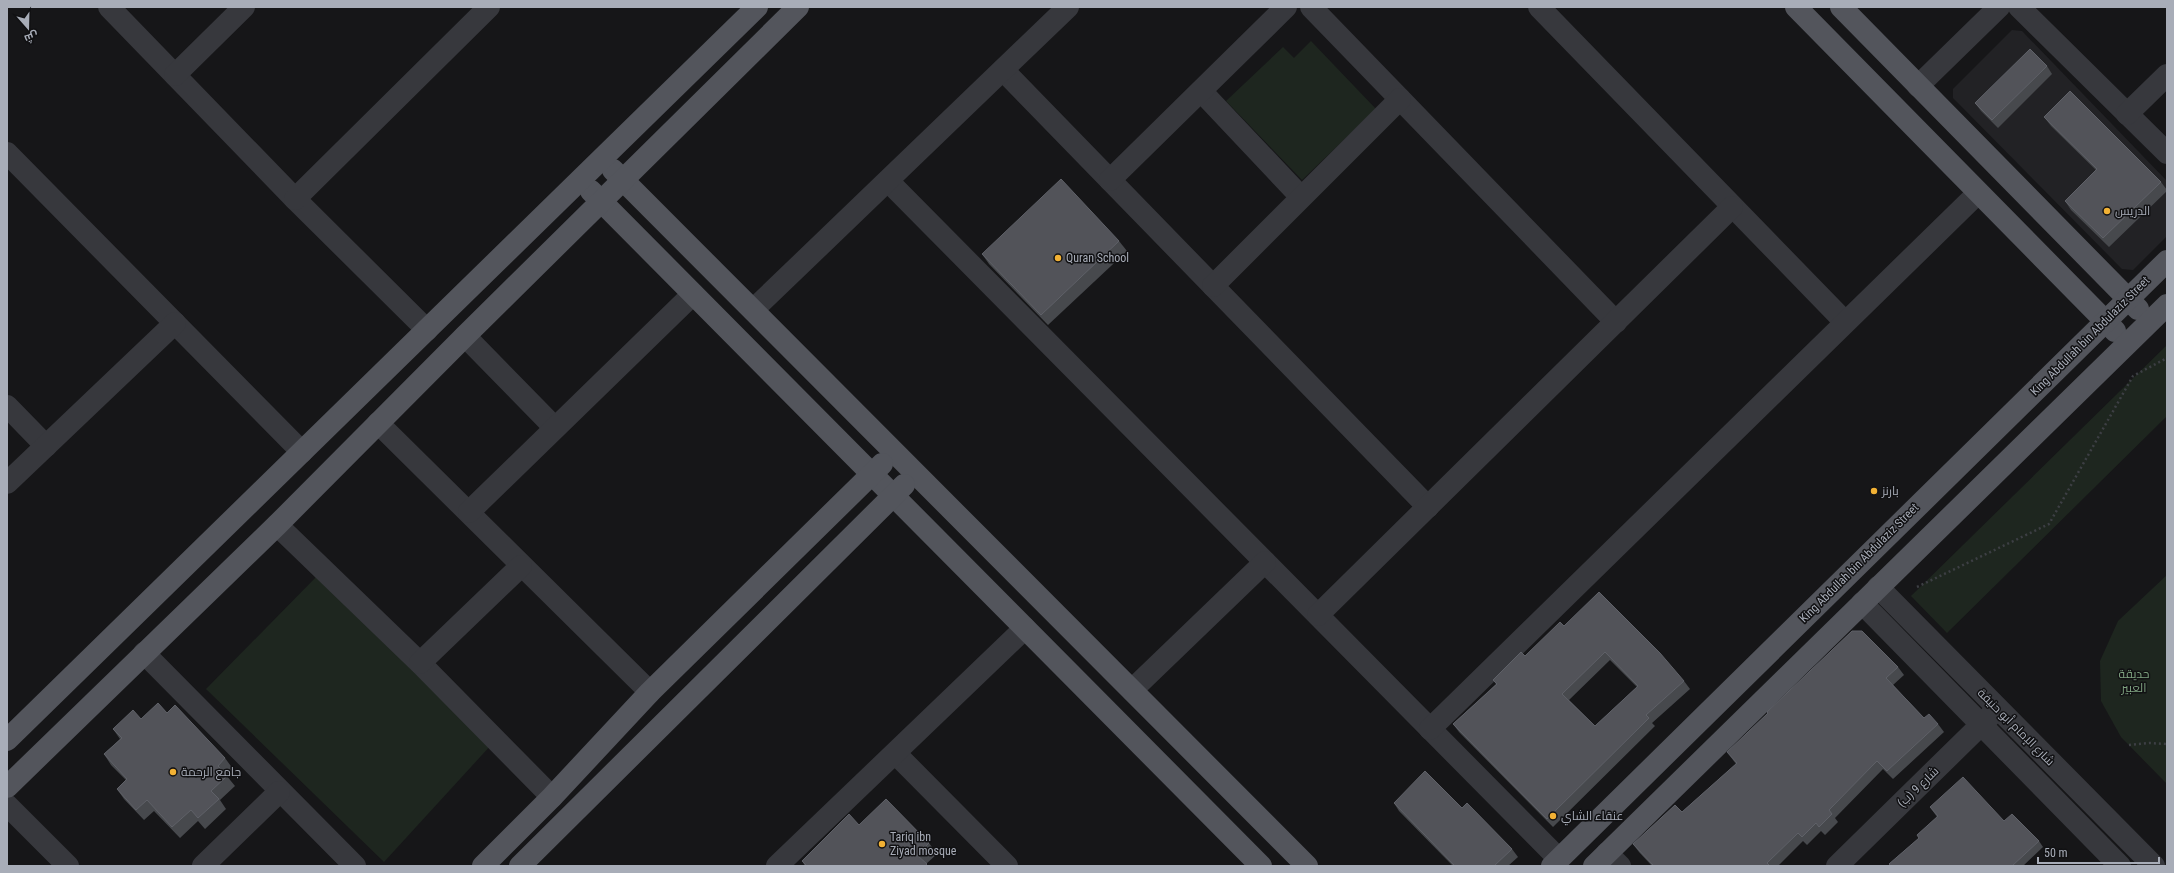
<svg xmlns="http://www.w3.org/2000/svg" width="2174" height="873" font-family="'Roboto Condensed',Cairo,sans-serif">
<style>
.built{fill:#222225}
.green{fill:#1e261f}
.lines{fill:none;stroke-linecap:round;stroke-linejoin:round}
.path{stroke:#3d3f44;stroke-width:2.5;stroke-dasharray:2 3;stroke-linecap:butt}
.minor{stroke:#37383d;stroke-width:22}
.major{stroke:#53555c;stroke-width:22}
.wall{fill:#47494d;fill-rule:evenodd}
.building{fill:#525359;stroke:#5f6168;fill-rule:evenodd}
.poi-dot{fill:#f2b134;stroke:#111113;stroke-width:1.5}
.labels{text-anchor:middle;stroke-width:3;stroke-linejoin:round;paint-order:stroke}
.poi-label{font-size:12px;fill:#a8adb8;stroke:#111113;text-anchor:start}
.street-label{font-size:12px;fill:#a8adb8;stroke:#111113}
.park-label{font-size:12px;fill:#7fa381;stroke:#111113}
</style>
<rect width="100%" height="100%" fill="#161618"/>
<!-- built -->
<path class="built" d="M2012 30 2022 31 2167 181V236L2133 270 2122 269 1953 98V89Z"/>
<!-- green -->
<g class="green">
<path d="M1311 41 1376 109 1302 180 1226 101 1283 47 1294 58Z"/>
<path d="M2167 345V416L1947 633 1911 596Z"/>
<path d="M319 574 492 744 384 862 206 689Z"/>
<path d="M2167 575V784L2121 737 2101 701 2100 661 2118 621Z"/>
</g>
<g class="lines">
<!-- path -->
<g class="path">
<path d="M1917 587 2049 524 2133 376 2167 358"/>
<path d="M2129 745 2149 743 2167 744"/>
</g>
<!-- minor -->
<g class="minor">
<path d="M109 7 295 199 427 330"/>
<path d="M1311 7 1616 322"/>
<path d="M1539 7 1845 322"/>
<path d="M2019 7 2167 153"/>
<path d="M1003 70 1428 507"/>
<path d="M175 75 244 7"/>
<path d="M1918 86 1999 7"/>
<path d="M1201 91 1301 197"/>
<path d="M2127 114 2167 75"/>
<path d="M7 153 302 452"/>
<path d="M1110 180 1286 7"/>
<path d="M888 181 1559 859"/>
<path d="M295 199 489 7"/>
<path d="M1213 286 1400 99"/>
<path d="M753 310 1068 7"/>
<path d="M465 336 555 428"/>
<path d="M7 406 46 446"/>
<path d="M378 423 650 692"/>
<path d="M7 483 175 323"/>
<path d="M469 512 693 294"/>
<path d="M277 525 420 663 552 797"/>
<path d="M1878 587 2154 866"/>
<path d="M1862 603 2120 866"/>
<path d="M1318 615 1732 207"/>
<path d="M144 653 355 866"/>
<path d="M420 663 521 566"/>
<path d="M1132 690 1265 562"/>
<path d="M1430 729 1978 193"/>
<path d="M896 754 1007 866"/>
<path d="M7 805 68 866"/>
<path d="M1607 853 1620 866"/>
<path d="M203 866 279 792"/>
<path d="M777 866 1025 628"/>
<path d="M1837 866 1992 714"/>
</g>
<!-- major -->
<g class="major">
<path d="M1796 7 2115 331"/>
<path d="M1841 7 2138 309"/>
<path d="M613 170 1307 866"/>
<path d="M591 191 1261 866"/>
<path d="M7 740 757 7"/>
<path d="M7 787 277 525 465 336 798 7"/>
<path d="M483 866 552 797 650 692 882 464"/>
<path d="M520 866 904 485"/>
<path d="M1552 866 2167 261"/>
<path d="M1594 866 2167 305"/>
</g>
</g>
<!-- wall -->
<g class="wall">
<path d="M2047 66 2052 74 1998 128 1981 111 1975 103Z"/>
<path d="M2044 117 2161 182 2167 190V191L2109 247 2071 210 2065 201 2096 170 2051 126Z"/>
<path d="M1119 241 1127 251 1048 325 989 264 982 254Z"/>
<path d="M1564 626 1684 681 1690 689 1652 723 1655 726 1553 827 1459 732 1453 724 1496 684 1493 680ZM1610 660 1637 687 1595 726 1569 700Z"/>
<path d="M1898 667 1904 675 1893 685 1924 718 1938 724 1944 732 1893 779 1883 769 1835 818 1838 822 1825 835 1821 831 1807 845 1803 841 1778 866H1652L1639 852 1633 844 1682 812 1736 764 1727 752Z"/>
<path d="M167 713 225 758 233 769 226 775 235 786 220 800 226 809 205 829 198 821 180 838 154 811 144 820 124 799 117 789 126 780 111 765 104 754 120 739 113 729 141 719Z"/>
<path d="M1394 803 1462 808 1512 849 1518 857 1508 866H1453L1399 811Z"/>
<path d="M1930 807 2004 821 2039 841 2043 847 2023 866H1890L1889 864 1919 838 1917 835 1937 817Z"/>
<path d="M859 825 929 843 937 854 926 864 928 866H805L802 861Z"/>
</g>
<!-- building -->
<g class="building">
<path d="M2030 49 2047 66 1992 120 1975 103Z"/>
<path d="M2070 91 2161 182 2103 238 2065 201 2097 169 2044 117Z"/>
<path d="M1061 179 1119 241 1041 315 982 254Z"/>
<path d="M1599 592 1660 653 1684 681 1646 715 1649 718 1547 819 1453 724 1497 684 1493 680 1521 652 1525 656 1560 622 1564 626ZM1605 652 1638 686 1595 726 1562 694Z"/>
<path d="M1852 631H1862L1898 667 1886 678 1924 718 1929 714 1938 724 1887 771 1877 761 1829 810 1832 814 1819 827 1816 823 1802 837 1798 833 1767 863 1770 866H1654L1633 844 1675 805 1682 812 1737 763 1727 752 1768 713 1767 712Z"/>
<path d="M158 703 167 713 175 705 225 758 218 766 227 776 211 791 219 799 198 818 191 810 172 827 147 800 136 810 117 789 127 779 104 754 122 738 113 729 133 710 141 719Z"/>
<path d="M1425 771 1462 808 1467 803 1512 849 1494 866H1455L1394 803Z"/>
<path d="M1963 777 2004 821 2012 814 2039 841 2012 866H1891L1889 864 1919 838 1917 835 1938 816 1930 807Z"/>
<path d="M886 799 929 843 917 855 927 864 925 866H807L802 861 849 814 859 825Z"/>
</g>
<!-- markers -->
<g class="poi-dot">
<circle cx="2107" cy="211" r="4"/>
<circle cx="1058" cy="258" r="4"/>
<circle cx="1874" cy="491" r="4"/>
<circle cx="173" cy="772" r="4"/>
<circle cx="1553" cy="816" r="4"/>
<circle cx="882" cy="844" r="4"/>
</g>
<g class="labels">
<!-- poi labels -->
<g class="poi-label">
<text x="2115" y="215">الدريس</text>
<text x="1066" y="262">Quran School</text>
<text x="1882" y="495">بارنز</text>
<text x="181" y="776">جامع الرحمة</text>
<text x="1561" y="820">عنقاء الشاي</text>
<text x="890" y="841">Tariq ibn<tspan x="890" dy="14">Ziyad mosque</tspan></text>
</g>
<!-- street labels -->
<g class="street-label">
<text transform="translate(2090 336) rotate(-45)" y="4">King Abdullah bin Abdulaziz Street</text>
<text transform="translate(1859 563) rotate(-45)" y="4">King Abdullah bin Abdulaziz Street</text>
<text transform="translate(2016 727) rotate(45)" y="4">شارع الإمام أبو حنيفة</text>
<text transform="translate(1918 787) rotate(-44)" y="4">شارع 9 (ب)</text>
</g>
<!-- park labels -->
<g class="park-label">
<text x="2134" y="678">حديقة<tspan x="2134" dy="14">العبير</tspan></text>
</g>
</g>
<!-- border -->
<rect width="2174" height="873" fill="none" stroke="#a8adb8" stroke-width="16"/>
<!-- north arrow -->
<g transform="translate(28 28) rotate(160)" stroke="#111113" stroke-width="3" paint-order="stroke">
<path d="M0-3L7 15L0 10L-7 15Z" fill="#a8adb8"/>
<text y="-6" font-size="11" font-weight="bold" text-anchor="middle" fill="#a8adb8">ش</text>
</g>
<!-- scale -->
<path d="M2038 857v6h121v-6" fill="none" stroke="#a8adb8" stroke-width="2"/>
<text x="2044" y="857" font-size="12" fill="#a8adb8" stroke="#111113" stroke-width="3" paint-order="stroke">50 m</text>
</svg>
